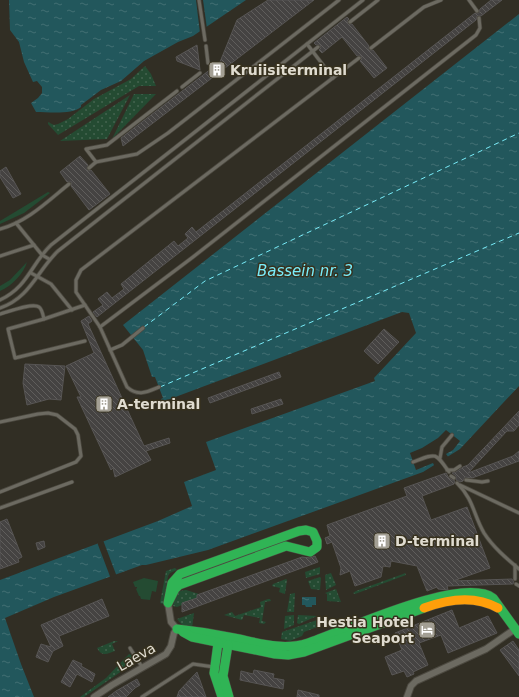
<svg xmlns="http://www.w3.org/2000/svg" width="519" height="697" font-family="'DejaVu Sans',sans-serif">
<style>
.grass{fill:url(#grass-dots)}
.green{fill:#244b32}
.water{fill:url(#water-ripples)}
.pier{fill:#312e24}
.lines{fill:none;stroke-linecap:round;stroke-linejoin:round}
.ferry{stroke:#79ecf9;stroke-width:1;stroke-dasharray:5 4;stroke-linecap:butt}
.building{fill:url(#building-back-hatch);stroke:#575554}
.lane-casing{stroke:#4c4940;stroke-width:4.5}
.street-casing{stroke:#4c4940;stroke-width:8}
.fast-casing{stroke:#4c4940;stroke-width:10}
.slow-casing{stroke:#4c4940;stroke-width:10}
.lane{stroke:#6c6a61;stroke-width:3}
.street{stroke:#6c6a61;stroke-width:6}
.fast{stroke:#30b455;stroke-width:9}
.slow{stroke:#ff9f0a;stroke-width:9}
.labels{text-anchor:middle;stroke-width:3;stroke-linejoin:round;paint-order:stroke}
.poi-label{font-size:14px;font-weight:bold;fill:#e0dcd0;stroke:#37311e;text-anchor:start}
.street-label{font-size:14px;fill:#e0dcd0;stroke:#37311e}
.water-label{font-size:15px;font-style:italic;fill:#79ecf9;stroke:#37311e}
</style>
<defs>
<pattern id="grass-dots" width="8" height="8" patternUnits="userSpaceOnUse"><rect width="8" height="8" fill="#244b32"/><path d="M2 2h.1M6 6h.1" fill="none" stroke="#44644f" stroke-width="1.8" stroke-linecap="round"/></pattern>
<pattern id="water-ripples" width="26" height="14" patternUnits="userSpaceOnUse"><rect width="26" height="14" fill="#22575c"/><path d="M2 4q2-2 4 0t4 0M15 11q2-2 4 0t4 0" fill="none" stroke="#426f72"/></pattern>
<pattern id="building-back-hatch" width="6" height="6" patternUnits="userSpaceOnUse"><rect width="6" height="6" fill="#454342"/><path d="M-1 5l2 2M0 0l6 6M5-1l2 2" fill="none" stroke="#605e5c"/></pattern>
</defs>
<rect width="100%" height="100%" fill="#312e24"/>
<!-- grass -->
<g class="grass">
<path d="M145 66 151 74 156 86H139L58 135 48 124V122L54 125 58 124 68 119 94 99 131 79Z"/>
<path d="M134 94H156L112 139Z"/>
<path d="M130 95 107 139 60 141Z"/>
<path d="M320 567V574L306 578 305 572Z"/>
<path d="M175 568 177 570 170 573 168 576 163 604 160 603 166 571Z"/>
<path d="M331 573 336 585 326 590 325 575Z"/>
<path d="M403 574 405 573 406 575 355 594 353 593 356 591Z"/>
<path d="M320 577 321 578 320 590 311 589 308 581Z"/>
<path d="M286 579 287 580 285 594 279 592 280 588 272 586 273 584Z"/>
<path d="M336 589 341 602 327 601V594L325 593Z"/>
<path d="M186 590 199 594 197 598 183 603 182 605 177 607 173 606C175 596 175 591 186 590Z"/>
<path d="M295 593 294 612H287L290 594Z"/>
<path d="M268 599H270L271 601 265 602 262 621 266 622 264 624 259 623 260 618 244 615 242 620 224 615 232 612 235 616 261 607 260 602Z"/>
<path d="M194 613 192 628 182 625 177 619Z"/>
<path d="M294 615V625L284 629 285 616Z"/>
<path d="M298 615 317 616 299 624 297 623Z"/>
<path d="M320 619V626L304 632 302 636 290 641 281 639 282 632Z"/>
<path d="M114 641H118L112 644 115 651C107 654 102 657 97 648Z"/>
<path d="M129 654 131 655 135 662 84 697H80L106 678Z"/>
</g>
<!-- green -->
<g class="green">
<path d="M48 192 50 193 24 213 0 224V221Z"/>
<path d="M27 262C24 273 12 286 0 291V286L10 280Z"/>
<path d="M144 578 158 581 156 592 152 591 150 600 141 599 140 596H139L136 589 137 588V587H135L133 582Z"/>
</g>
<!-- water -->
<g class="water">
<path d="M9 0H246L193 36 178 42 144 61 121 81 101 90 81 105V107C72 115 48 112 36 112L31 103 38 98 42 93V87L37 81 33 82 24 62 19 42 10 30Z"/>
<path d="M519 14V386L460 449 423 472 208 550 146 565H142L54 597 5 618 21 664 34 697H0V580L158 521 192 506 184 482 216 470 206 442 375 381 374 378 416 333 409 313 402 312 162 402 161 399 163 398 155 377H152L143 350 123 325Z"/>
<path d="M302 597H316V605H312V607H306L305 605H302Z"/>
</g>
<!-- pier -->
<g class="pier">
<path d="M196 0H203L207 29 200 33Z"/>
<path d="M446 430 460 441 453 450 446 454 449 458 435 467 433 463 416 470 410 453 422 448 438 438Z"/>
<path d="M103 540 117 577 111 579 97 542Z"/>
</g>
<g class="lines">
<!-- ferry -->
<g class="ferry">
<path d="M144 327 205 281 519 133"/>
<path d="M160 387 519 233"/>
</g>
</g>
<!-- building -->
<g class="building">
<path d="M268 0H314L123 146 121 138 220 62 237 20Z"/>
<path d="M491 0H502L481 16H477L476 20 97 317 93 312 103 305 98 299 107 292 112 298 124 289 121 284 174 241 178 246 188 238 185 234 192 227 196 232 475 13H479L480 9Z"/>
<path d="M347 17 349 19 347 21 348 24H352L369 46 368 48 369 50H373L387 68 374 78 360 61 362 59 361 56H357L342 37 322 53 319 50 321 48 320 45H316L314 43Z"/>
<path d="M197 45 200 70 177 61 176 57Z"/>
<path d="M80 156 88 165 87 170 88 171 91 170 110 194 89 210 71 186 72 182H67L60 172Z"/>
<path d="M6 167 21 194 13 198 0 177V171Z"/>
<path d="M89 316 92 321 88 324 144 446 169 438 170 443 146 451 151 460 115 477 113 468 111 470 77 397H81L66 366 94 353 81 321Z"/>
<path d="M384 329 399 342 378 364 364 351Z"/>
<path d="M25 364 65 366 61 400 49 399 27 405 23 383Z"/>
<path d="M279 372 281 377 210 403 208 398Z"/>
<path d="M281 399 283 404 252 414 251 409Z"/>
<path d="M519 411V425L514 431H507L468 473 513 456 519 451V461L472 478 465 477 463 481 460 482 456 480V476L452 473 456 472 463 467 468 465Z"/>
<path d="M446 473 449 478 455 481 454 484 422 496 431 520 467 507 490 568 453 581 512 579 514 582 513 584 447 586 448 590 438 589 437 587 427 591 417 566 391 561 390 567 383 566 381 577 355 586 350 571 340 575 341 568 332 542 327 544 325 538 330 536 327 525 407 496 404 488Z"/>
<path d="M7 519 22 557 18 559 19 562 0 569V522Z"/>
<path d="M44 541 45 547 38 550 36 543Z"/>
<path d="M315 556 318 562 182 612V603L197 598V595L302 557 310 558Z"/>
<path d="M102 599 109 616 59 636 63 646 53 651 48 662 36 657 41 644 51 647 41 625Z"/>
<path d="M452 610 459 628 488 616 497 633 448 653 441 635 419 643 428 665 413 672 414 674 407 677 404 671 392 675 385 657 402 650 395 633Z"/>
<path d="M513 641 519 650V676L500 650Z"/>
<path d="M73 660 82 664 81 666 95 674 92 682 77 674 70 687 61 682Z"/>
<path d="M254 670 274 674 273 678 284 680 283 689 240 680 241 671 253 674Z"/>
<path d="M197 672 206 697H177L179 691Z"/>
<path d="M137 679 140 685 135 688 126 697H108L116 691Z"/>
<path d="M298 690 319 695V697H297Z"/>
</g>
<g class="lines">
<!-- lane casing -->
<g class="lane-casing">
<g id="lane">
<path d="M199 0 205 40"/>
<path d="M469 0 477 11"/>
<path d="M350 22 378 0"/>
<path d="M307 44 333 78"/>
<path d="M206 46 208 63"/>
<path d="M371 48 424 7 441 0"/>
<path d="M182 87 200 73"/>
<path d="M96 162 86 149 107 145 177 91"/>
<path d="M89 168 96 162 137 154 168 133 339 0"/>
<path d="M16 223 42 255 49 259"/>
<path d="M0 229C27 222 48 201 69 184"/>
<path d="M0 256 34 245"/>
<path d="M31 273 51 284 72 310"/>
<path d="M0 300C28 287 31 264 51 245L363 0"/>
<path d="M0 308C30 298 37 271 58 251L318 47"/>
<path d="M0 314C8 312 33 302 39 307 42 309 43 315 44 319L85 305"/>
<path d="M44 319 8 329 15 358 85 341"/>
<path d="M100 327 193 257 476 35 480 28 479 18"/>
<path d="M110 350 122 345 143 328"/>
<path d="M159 387C147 392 138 397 127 387L100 327 76 292V280L81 270 359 58"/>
<path d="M0 422 38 414 48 413 57 415 75 429 78 435 81 456 76 462 0 492"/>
<path d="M440 458 442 447 452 435"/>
<path d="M413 462C437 453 435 452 449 472"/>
<path d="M447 470H454L460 466"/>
<path d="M451 476 454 478"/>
<path d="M466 480 482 482 488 481"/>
<path d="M457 483C474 500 473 514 484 533 493 547 506 558 519 569"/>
<path d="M460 485 519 513"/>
<path d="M0 508 72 482"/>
<path d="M515 565V579"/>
<path d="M516 584 519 586"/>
<path d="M130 648 142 667"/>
<path d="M142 697 193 664 214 667"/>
</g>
</g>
<!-- street casing -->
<g class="street-casing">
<g id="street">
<path d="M94 697 112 685 166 654 171 646 174 633 177 629 171 622 168 603"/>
<path d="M407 697 411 686 416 681 486 649 515 629"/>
</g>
</g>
<!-- fast casing -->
<g class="fast-casing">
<g id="fast">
<path d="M306 530 313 532 317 541V547L310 552 286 546 179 585 175 589 168 603 172 583 180 574 299 531Z"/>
<path d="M177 629C196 631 215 634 234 638 259 643 283 651 308 643 344 631 462 575 493 598L519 634"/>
<path d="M183 632 192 637 275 654 288 655 304 652 424 608"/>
<path d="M218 643 214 673 222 697"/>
<path d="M228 645 223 676 229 697"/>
</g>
</g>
<!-- slow casing -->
<g class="slow-casing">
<path id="slow" d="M424 608C448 599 475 595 498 608"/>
</g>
<!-- lane -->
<use href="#lane" class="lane"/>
<!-- street -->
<use href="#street" class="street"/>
<!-- fast -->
<use href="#fast" class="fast"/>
<!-- slow -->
<use href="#slow" class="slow"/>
</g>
<!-- icons -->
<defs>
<g id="building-square" transform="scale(0.9)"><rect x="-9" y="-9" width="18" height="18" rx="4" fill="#a39f94" stroke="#37311e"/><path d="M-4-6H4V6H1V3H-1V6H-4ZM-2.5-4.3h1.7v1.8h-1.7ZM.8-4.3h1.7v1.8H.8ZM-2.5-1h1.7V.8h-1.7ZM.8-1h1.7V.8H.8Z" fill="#fff"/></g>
<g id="hotel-square" transform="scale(0.9)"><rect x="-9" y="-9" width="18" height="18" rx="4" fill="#a39f94" stroke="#37311e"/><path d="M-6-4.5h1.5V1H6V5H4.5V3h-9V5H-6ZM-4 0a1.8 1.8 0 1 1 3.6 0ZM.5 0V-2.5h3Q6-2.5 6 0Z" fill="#fff"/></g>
</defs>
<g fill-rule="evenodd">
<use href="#building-square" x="217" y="70"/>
<use href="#building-square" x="104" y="404"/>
<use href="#building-square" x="382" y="541"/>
<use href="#hotel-square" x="427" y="630"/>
</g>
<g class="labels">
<!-- poi labels -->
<g class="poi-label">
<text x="230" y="75">Kruiisiterminal</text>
<text x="117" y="409">A-terminal</text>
<text x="395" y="546">D-terminal</text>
<text x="414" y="627" text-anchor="end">Hestia Hotel<tspan x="414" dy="16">Seaport</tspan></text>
</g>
<!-- street labels -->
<g class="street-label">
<text transform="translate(136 657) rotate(-30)" y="5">Laeva</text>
</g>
<!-- water labels -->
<g class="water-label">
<text x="305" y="276">Bassein nr. 3</text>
</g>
</g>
</svg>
